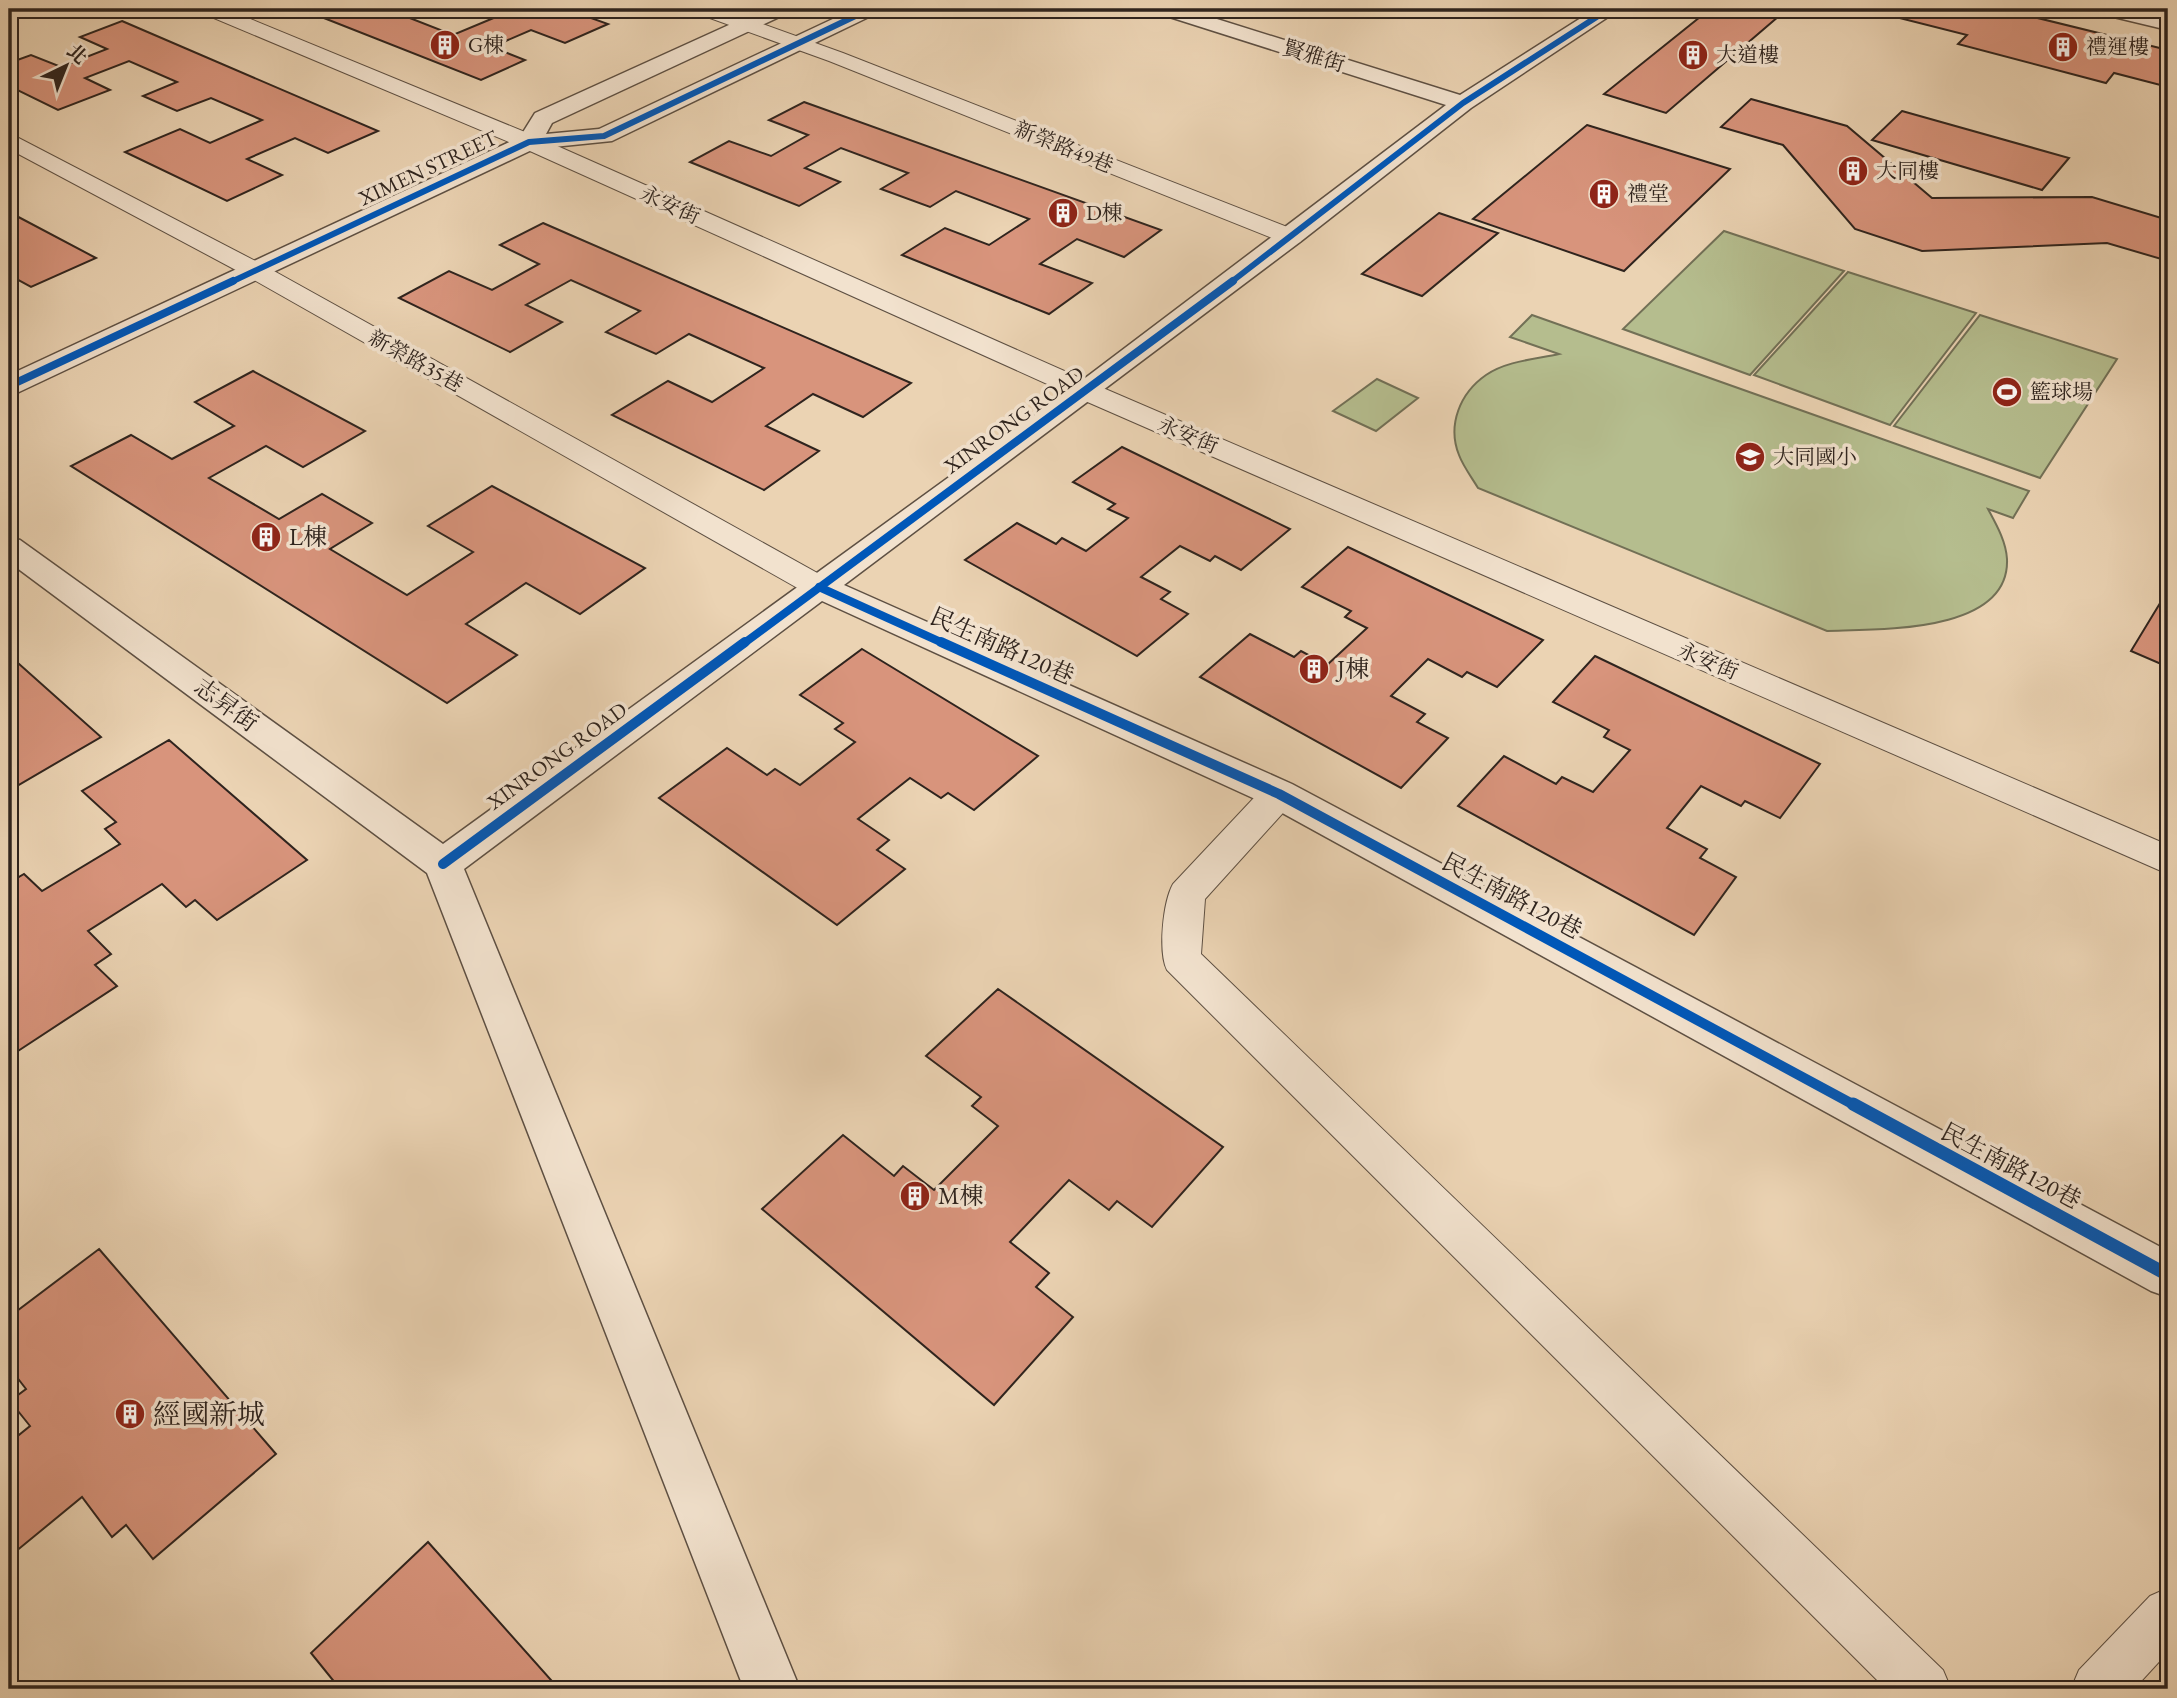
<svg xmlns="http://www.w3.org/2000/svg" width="2177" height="1698" font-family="'EB Garamond','Noto Serif TC',serif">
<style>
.green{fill:#b5bd8e;stroke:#727056;stroke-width:2}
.building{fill:#d8947c;stroke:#2f241e;stroke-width:2}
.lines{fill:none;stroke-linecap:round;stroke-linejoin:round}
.service-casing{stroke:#5e5043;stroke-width:2}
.minor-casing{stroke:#5e5043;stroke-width:3}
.service{fill:#f2e2ce;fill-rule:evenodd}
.minor{fill:#f2e2ce;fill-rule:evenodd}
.cycleway-far3-casing{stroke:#f2e2ce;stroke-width:9}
.cycleway-far2-casing{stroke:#f2e2ce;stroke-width:11}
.cycleway-far1-casing{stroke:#f2e2ce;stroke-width:15}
.cycleway-casing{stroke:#f2e2ce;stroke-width:18}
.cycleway-far3{stroke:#0057b8;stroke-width:6}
.cycleway-far2{stroke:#0057b8;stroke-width:8}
.cycleway-far1{stroke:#0057b8;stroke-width:10}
.cycleway{stroke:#0057b8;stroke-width:13}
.labels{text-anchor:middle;stroke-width:7;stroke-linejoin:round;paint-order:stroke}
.far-poi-label{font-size:21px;fill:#2f241e;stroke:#f2e2ce;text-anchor:start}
.far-street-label{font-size:21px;fill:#2f241e;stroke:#f2e2ce}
.poi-label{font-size:24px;fill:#2f241e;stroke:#f2e2ce;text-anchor:start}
.street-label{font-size:24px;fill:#2f241e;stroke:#f2e2ce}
.near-poi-label{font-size:28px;fill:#2f241e;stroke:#f2e2ce;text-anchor:start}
</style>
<rect width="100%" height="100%" fill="#ebd3b3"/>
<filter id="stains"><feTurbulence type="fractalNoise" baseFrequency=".00286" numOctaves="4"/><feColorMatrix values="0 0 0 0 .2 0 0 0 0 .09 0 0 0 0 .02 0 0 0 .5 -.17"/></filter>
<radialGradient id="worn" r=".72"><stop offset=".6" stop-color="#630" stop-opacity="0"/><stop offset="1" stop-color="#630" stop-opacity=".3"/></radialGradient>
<!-- green -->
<g class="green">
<path d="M1724 231 1844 271 1750 375 1623 329Z"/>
<path d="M1848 272 1976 313 1890 425 1754 375Z"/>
<path d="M1532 315 2029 491 2013 518 1988 509C1996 524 2006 541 2007 559 2010 634 1878 629 1827 631L1478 488C1472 478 1463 466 1459 455 1447 425 1460 393 1486 375 1506 361 1536 359 1559 354L1510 337Z"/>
<path d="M1980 315 2117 359 2040 478 1894 426Z"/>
<path d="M1377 379 1418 398 1376 431 1333 411Z"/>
</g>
<!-- building -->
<g class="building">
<path d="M301 9H418L402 15 453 35 496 17 474 9H566L608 24 565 43 531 30 492 47 525 60 481 80Z"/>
<path d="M1710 9H1750L1779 16 1666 113 1604 94Z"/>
<path d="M1864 9H2001L2168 50V87L2114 73 2106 83 1958 44 1967 35Z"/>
<path d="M122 21 378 131 328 153 295 138 247 159 282 175 227 201 125 152 180 129 210 143 262 120 211 98 177 111 143 96 177 82 129 61 85 78 110 90 58 110 9 86V63L31 55 61 67 107 49 80 37Z"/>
<path d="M1751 99 1847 126 1932 198 2092 197 2168 220V261L2107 243 1922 251 1855 229 1783 145 1721 127Z"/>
<path d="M804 102 1161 230 1124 257 1077 239 1040 264 1092 283 1049 314 902 255 945 228 989 245 1029 219 956 191 930 207 881 189 908 173 841 148 805 168 840 182 799 206 690 162 729 141 771 156 808 135 769 120Z"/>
<path d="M1902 111 2069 158 2042 190 1872 140Z"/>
<path d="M1587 125 1730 169 1624 271 1473 219Z"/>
<path d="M9 212 96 258 31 287 9 275Z"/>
<path d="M1439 213 1498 233 1422 296 1362 274Z"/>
<path d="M543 223 911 383 863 417 813 394 766 426 819 451 764 490 612 415 668 381 712 402 764 368 689 334 656 354 606 332 640 311 571 280 526 305 562 322 510 352 399 298 449 271 492 290 539 264 500 245Z"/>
<path d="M253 371 365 431 303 467 266 446 209 478 279 519 322 494 372 523 330 549 407 595 473 552 428 526 492 486 645 568 580 614 526 583 466 624 517 655 447 703 71 466 131 435 172 459 234 426 195 402Z"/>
<path d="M1122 447 1290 529 1241 570 1215 556 1210 561 1180 546 1141 577 1170 592 1161 599 1188 614 1137 656 965 560 1017 523 1056 544 1062 538 1086 551 1128 518 1108 509 1115 504 1073 482Z"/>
<path d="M1348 547 1543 640 1497 687 1467 672 1462 677 1428 659 1391 696 1425 714 1417 722 1448 738 1401 788 1200 677 1250 634 1294 657 1301 651 1327 665 1367 628 1345 617 1351 611 1302 587Z"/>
<path d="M2168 590V667L2131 651Z"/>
<path d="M862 649 1038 756 974 810 948 793 941 798 910 778 858 819 889 840 877 850 905 869 837 925 659 798 727 748 767 775 775 769 800 785 855 742 835 729 843 723 800 695Z"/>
<path d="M9 655 101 737 10 790 9 788Z"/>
<path d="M1595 656 1820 764 1780 818 1745 801 1741 806 1701 786 1667 828 1707 849 1700 858 1736 877 1694 935 1458 806 1504 756 1556 784 1562 777 1593 792 1630 750 1604 737 1609 730 1553 702Z"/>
<path d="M169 740 307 860 217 920 195 900 186 907 162 884 88 931 111 954 95 965 117 986 18 1051 9 1040V878L12 881 24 874 42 891 120 844 105 829 116 822 82 791Z"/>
<path d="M998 989 1223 1147 1152 1227 1117 1201 1109 1210 1069 1180 1010 1242 1049 1273 1036 1287 1073 1317 994 1405 762 1209 843 1135 894 1176 903 1166 934 1190 998 1126 972 1106 981 1097 926 1056Z"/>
<path d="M99 1249 276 1454 153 1559 126 1525 112 1537 82 1497 9 1557V1443L30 1426 10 1401 26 1389 9 1367V1317Z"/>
<path d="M428 1542 559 1689H340L311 1653Z"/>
</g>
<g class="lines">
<!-- service casing -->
<g class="service-casing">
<g id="service">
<path d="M199 9H226L537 137 1096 385 2168 845V874L1076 397 521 147 202 13Z"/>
<path d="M693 9H721L843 53 1300 232 1303 237 1300 242 1291 244 1282 242 829 61 696 13Z"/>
<path d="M9 133 265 266 830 580 835 587 830 594 819 597 808 594 247 276 9 149Z"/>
<path d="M1279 781 1292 785 1297 794 1292 803 1205 899 1201 954 1943 1670 1951 1689H1886L1167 970C1158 952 1163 902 1173 884L1266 785Z"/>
<path d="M2168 1588V1652L2134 1689H2071L2079 1670 2150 1596Z"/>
</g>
</g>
<!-- minor casing -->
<g class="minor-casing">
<g id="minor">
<path d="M9 9H23L19 13 9 16Z"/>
<path d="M764 9H792L788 13 552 123 546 134 599 129 854 9H881L877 13 612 141 534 149 19 392 9 395V375L520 137 535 113Z"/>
<path d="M1154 9H1185L1460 95 1595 9H1620L1471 108 1300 242 844 585 1292 784 2168 1251V1297L2151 1291 1266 804 822 601 464 869 800 1689H744L427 873 9 562V537L20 540 443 844 1076 385 1446 105 1157 13Z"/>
<path d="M2093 9H2130L2168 18V30L2097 13Z"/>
</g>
</g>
<!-- service -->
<use href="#service" class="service"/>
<!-- minor -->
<use href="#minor" class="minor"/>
<!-- cycleway-far3 casing -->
<g class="cycleway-far3-casing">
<g id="cycleway-far3">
<path d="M229 283 529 142 604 136 870 9"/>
<path d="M1230 283 1463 103 1609 9"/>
</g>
</g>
<!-- cycleway-far2 casing -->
<g class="cycleway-far2-casing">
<g id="cycleway-far2">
<path d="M9 386 233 281"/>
<path d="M819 587 945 644"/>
<path d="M743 644 1233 281"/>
</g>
</g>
<!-- cycleway-far1 casing -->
<g class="cycleway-far1-casing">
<g id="cycleway-far1">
<path d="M941 642 1279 794 1856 1106"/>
<path d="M443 864 745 642"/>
</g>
</g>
<!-- cycleway casing -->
<g class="cycleway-casing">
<path id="cycleway" d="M1853 1104 2168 1275"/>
</g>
<!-- cycleway-far3 -->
<use href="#cycleway-far3" class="cycleway-far3"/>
<!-- cycleway-far2 -->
<use href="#cycleway-far2" class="cycleway-far2"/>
<!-- cycleway-far1 -->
<use href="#cycleway-far1" class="cycleway-far1"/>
<!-- cycleway -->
<use href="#cycleway" class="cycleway"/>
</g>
<!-- icons -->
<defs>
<g id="building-disc" transform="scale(1.575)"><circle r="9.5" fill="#8f2418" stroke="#f2e2ce"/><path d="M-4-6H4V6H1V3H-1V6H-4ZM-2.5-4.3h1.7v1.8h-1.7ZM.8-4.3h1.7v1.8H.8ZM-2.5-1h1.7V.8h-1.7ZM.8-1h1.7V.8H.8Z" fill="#fff"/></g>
<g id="stadium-disc" transform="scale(1.575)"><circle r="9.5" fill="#8f2418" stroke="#f2e2ce"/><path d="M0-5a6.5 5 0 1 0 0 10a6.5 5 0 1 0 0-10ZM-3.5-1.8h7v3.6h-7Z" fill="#fff"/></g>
<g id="school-disc" transform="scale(1.575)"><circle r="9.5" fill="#8f2418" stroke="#f2e2ce"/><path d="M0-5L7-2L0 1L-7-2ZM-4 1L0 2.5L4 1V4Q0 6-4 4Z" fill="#fff"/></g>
</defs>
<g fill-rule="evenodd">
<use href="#building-disc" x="445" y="45"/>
<use href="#building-disc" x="2063" y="47"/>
<use href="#building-disc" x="1693" y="55"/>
<use href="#building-disc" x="1853" y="171"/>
<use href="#building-disc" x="1604" y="194"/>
<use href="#building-disc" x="1063" y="213"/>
<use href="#stadium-disc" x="2007" y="392"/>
<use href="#school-disc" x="1750" y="457"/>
<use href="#building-disc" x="266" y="537"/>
<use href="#building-disc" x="1314" y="669"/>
<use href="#building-disc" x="915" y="1196"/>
<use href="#building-disc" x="130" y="1414"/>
</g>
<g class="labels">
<!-- far-poi labels -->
<g class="far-poi-label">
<text x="468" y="52">G棟</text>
<text x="2086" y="54">禮運樓</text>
<text x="1716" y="62">大道樓</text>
<text x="1876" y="178">大同樓</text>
<text x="1627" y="201">禮堂</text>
<text x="1086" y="220">D棟</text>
<text x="2030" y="399">籃球場</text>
<text x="1773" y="464">大同國小</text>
</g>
<!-- far-street labels -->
<g class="far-street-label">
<text transform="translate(1314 56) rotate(17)" y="7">賢雅街</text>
<text transform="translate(1064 147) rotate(22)" y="7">新榮路49巷</text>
<text transform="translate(428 168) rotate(-25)" y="7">XIMEN STREET</text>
<text transform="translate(670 205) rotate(24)" y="7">永安街</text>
<text transform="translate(416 361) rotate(29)" y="7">新榮路35巷</text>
<text transform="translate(1014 420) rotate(-36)" y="7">XINRONG ROAD</text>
<text transform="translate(1188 435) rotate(23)" y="7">永安街</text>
<text transform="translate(1708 661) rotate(23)" y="7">永安街</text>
<text transform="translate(557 756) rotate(-36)" y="7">XINRONG ROAD</text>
</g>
<!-- poi labels -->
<g class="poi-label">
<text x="289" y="545">L棟</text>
<text x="1337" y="677">J棟</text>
<text x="938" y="1204">M棟</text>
</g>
<!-- street labels -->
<g class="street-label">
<text transform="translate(1002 646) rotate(24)" y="8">民生南路120巷</text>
<text transform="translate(226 705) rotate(36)" y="8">志昇街</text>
<text transform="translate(1512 896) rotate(28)" y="8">民生南路120巷</text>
<text transform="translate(2011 1166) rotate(28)" y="8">民生南路120巷</text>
</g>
<!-- near-poi labels -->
<g class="near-poi-label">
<text x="153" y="1424">經國新城</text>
</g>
</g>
<!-- margin -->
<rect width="2177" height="1698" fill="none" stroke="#ebd3b3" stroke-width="35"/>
<rect x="10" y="10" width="2156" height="1677" fill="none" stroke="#2f241e" stroke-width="3.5"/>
<rect x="18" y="18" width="2142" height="1663" fill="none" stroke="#2f241e" stroke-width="2"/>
<!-- north arrow -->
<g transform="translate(66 66) rotate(43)" stroke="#f2e2ce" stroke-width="5" paint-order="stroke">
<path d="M0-5L12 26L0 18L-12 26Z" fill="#2f241e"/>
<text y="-10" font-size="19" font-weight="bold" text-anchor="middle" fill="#2f241e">北</text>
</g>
<rect width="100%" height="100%" filter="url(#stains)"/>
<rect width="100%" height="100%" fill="url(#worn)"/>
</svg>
